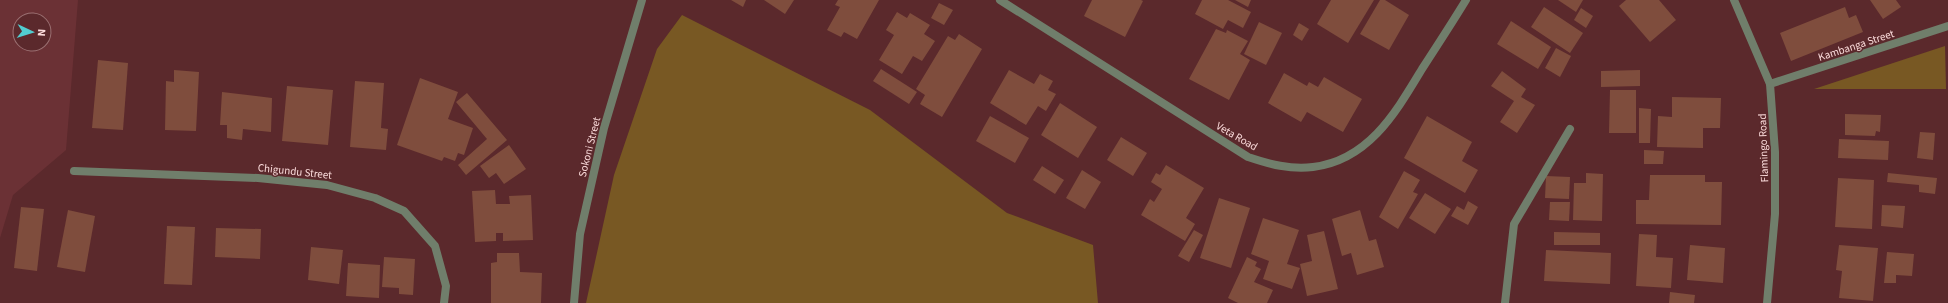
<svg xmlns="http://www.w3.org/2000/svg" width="1948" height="303" font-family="'Source Sans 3',sans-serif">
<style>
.built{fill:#6b3135;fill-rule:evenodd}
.green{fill:#785823}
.building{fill:#7f4d3d}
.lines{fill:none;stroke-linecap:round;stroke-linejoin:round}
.minor{stroke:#707e6b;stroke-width:8}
.labels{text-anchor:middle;stroke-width:3;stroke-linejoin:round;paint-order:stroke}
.street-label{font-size:11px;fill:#fbdbdb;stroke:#5b292c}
</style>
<rect width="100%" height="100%" fill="#5b292c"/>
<!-- built -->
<path class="built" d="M0 0H78L66 150 13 195 0 238ZM20 20H44V44H20Z"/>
<!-- green -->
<g class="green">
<path d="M682 15 870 110 1007 213 1093 245 1098 303H586L614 175 657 49Z"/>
<path d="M1945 46 1946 89H1814Z"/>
</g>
<!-- building -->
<g class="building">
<path d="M731 0H746L743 7Z"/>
<path d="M764 0H794L785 14Z"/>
<path d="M838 0H879L857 39 844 32 841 37 827 30 840 7 835 5Z"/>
<path d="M1092 0H1141L1143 1 1125 37 1084 16Z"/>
<path d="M1202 0H1228L1251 12 1243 28 1228 20 1223 29 1195 14Z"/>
<path d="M1235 0H1251L1248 7Z"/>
<path d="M1331 0H1374L1348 43 1317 24Z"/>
<path d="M1380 0H1385L1409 15 1389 50 1360 34Z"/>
<path d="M1558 0H1583L1576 12Z"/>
<path d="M1626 0H1659L1676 20 1650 42 1619 6Z"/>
<path d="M1870 0H1896L1901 7 1883 19Z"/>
<path d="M939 3 953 10 944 25 931 18Z"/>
<path d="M1544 7 1583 33 1570 53 1531 27Z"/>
<path d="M1845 7 1849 18 1856 15 1863 32 1791 61 1780 33Z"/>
<path d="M1581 8 1593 16 1586 28 1574 20Z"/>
<path d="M897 12 907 18 910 13 930 25 924 34 935 41 922 61 913 56 902 74 879 60 894 35 886 30Z"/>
<path d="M1511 21 1551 47 1538 69 1497 44Z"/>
<path d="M1259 22 1282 33 1266 65 1244 54Z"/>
<path d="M1299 23 1309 29 1302 41 1293 35Z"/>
<path d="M1216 29 1226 33 1227 30 1248 41 1240 54 1250 60 1229 100 1189 79Z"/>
<path d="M959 34 982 49 942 117 920 104 925 95 916 89 948 36 955 40Z"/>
<path d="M1556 48 1571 56 1560 77 1545 68Z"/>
<path d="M98 60 128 63 123 130 92 128Z"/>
<path d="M881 69 917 92 909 104 873 81Z"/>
<path d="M174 70 199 72 196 131 165 130 166 81 174 82Z"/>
<path d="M1009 70 1034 84 1040 74 1053 81 1048 90 1056 94 1046 111 1038 106 1026 125 990 103Z"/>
<path d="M1640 70V86L1601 87V71Z"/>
<path d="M1502 71 1526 89 1521 97 1535 105 1517 133 1500 122 1514 101 1491 86Z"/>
<path d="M1284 73 1307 86 1309 82 1318 87 1324 77 1362 99 1343 132 1307 112 1301 122 1268 103Z"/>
<path d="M420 78 458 92 448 119 473 128 464 155 458 153 455 161 444 157 442 161 397 145Z"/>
<path d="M355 81 384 83 381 128 388 129 386 150 350 147Z"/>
<path d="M287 86 333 90 328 145 282 141Z"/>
<path d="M1610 90H1636V133H1609Z"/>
<path d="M222 92 272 98 271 132 243 129 242 140 227 138V125H220Z"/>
<path d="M467 93 507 140 466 175 458 165 487 139 456 102Z"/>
<path d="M1672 97 1721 98 1720 128H1703V148L1657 147 1658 116 1672 117Z"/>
<path d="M1060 103 1097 127 1078 158 1041 135Z"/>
<path d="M1639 108 1651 109 1650 143H1639Z"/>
<path d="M1845 114 1881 115 1880 132 1876 131 1875 136 1845 135Z"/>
<path d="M990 116 1029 138 1015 163 976 141Z"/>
<path d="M1427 116 1472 142 1462 161 1478 170 1465 193 1404 158Z"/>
<path d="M1920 132 1935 133 1933 160 1917 158Z"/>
<path d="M1121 137 1147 153 1133 176 1107 160Z"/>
<path d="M1839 139 1889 141 1888 160 1838 158Z"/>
<path d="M509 145 526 169 504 184 496 173 489 178 480 166Z"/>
<path d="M1644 150 1664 151 1663 164H1644Z"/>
<path d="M1166 165 1204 188 1186 218 1195 224 1185 241 1141 215 1150 199 1154 202 1162 189 1151 182 1156 173 1160 175Z"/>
<path d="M1042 166 1064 180 1055 194 1033 180Z"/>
<path d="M1082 170 1101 182 1085 209 1066 198Z"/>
<path d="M1404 171 1420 180 1413 192 1418 194 1398 229 1379 217Z"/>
<path d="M1586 173 1603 174 1602 221 1573 220 1574 183H1586Z"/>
<path d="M1888 173 1937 178 1935 194 1919 192V185L1887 182Z"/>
<path d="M1650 175H1705V182H1722L1721 225 1636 224V200H1649Z"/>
<path d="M1546 176 1570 177 1569 199 1545 198Z"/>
<path d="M1838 178 1874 180 1872 229 1835 227Z"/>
<path d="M495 190 496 204H510L509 196 531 195 533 240 503 241V233H496V241L475 242 472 191Z"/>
<path d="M1425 193 1451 209 1435 234 1409 218Z"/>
<path d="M1219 198 1250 208 1231 268 1200 258Z"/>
<path d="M1468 201 1478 207 1468 225 1451 216 1457 206 1464 210Z"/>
<path d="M1550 202H1570L1569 221 1549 220Z"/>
<path d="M1882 205 1905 206 1903 228 1881 226Z"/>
<path d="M21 207 44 209 37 271 14 268Z"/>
<path d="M68 210 95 216 85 272 57 267Z"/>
<path d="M1360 210 1369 241 1376 239 1384 267 1357 275 1351 253 1342 256 1332 219Z"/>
<path d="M1263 218 1299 230 1287 264 1300 268 1292 289 1263 279 1269 261 1251 254Z"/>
<path d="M167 226 195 227 192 285 164 284Z"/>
<path d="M216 228 261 229 260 259 215 257Z"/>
<path d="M1194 230 1203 235 1189 262 1178 256Z"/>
<path d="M1324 231 1338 289 1307 296 1300 264 1312 261 1307 235Z"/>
<path d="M1554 232 1600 233V245H1554Z"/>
<path d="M1639 234 1657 235 1656 257 1673 258 1671 288 1636 286Z"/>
<path d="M1690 245 1725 248 1723 283 1687 280Z"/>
<path d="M1839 245 1878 248 1873 301 1839 298 1842 271 1836 270Z"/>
<path d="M311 247 343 250 339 284 308 280Z"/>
<path d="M1546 250 1611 253 1610 284 1544 281Z"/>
<path d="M1887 252 1914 254 1912 276 1896 275V283H1884Z"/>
<path d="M497 253H519L520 272 542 273 541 303H491V263L497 262Z"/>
<path d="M384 257 415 259 413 295 399 294V288L382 287Z"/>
<path d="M1247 257 1257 262 1255 266 1261 269 1254 282 1273 290 1267 303H1238L1228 298Z"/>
<path d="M348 263 380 265 379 298 346 296Z"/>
<path d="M1670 292 1695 295 1694 303H1669Z"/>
</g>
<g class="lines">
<!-- minor -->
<g class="minor">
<path d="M1000 0 1248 157C1269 164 1291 170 1313 167 1369 160 1396 112 1422 69 1437 46 1452 23 1466 0"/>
<path d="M1734 0 1770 84 1775 152V214L1767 303"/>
<path d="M1770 84 1948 26"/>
<path d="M74 171 258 178 327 185 375 198 404 211 435 246 446 286 444 303"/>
<path d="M574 303 580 234 604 128 642 0"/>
<path d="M1505 303 1514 224 1570 129"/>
</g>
</g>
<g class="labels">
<!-- street labels -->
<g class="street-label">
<text transform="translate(1856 45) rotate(-18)" y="4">Kambanga Street</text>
<text transform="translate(1237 136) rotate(30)" y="4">Veta Road</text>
<text transform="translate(589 147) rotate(-76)" y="4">Sokoni Street</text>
<text transform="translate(1763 148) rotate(-92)" y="4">Flamingo Road</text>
<text transform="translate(295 171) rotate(6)" y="4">Chigundu Street</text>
</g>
</g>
<!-- north arrow -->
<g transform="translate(32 32) rotate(94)"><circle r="19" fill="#5b292c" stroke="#9b7072"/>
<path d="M0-3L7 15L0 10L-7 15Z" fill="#52cdd0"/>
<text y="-6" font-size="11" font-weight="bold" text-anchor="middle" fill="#fbdbdb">N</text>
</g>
</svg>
